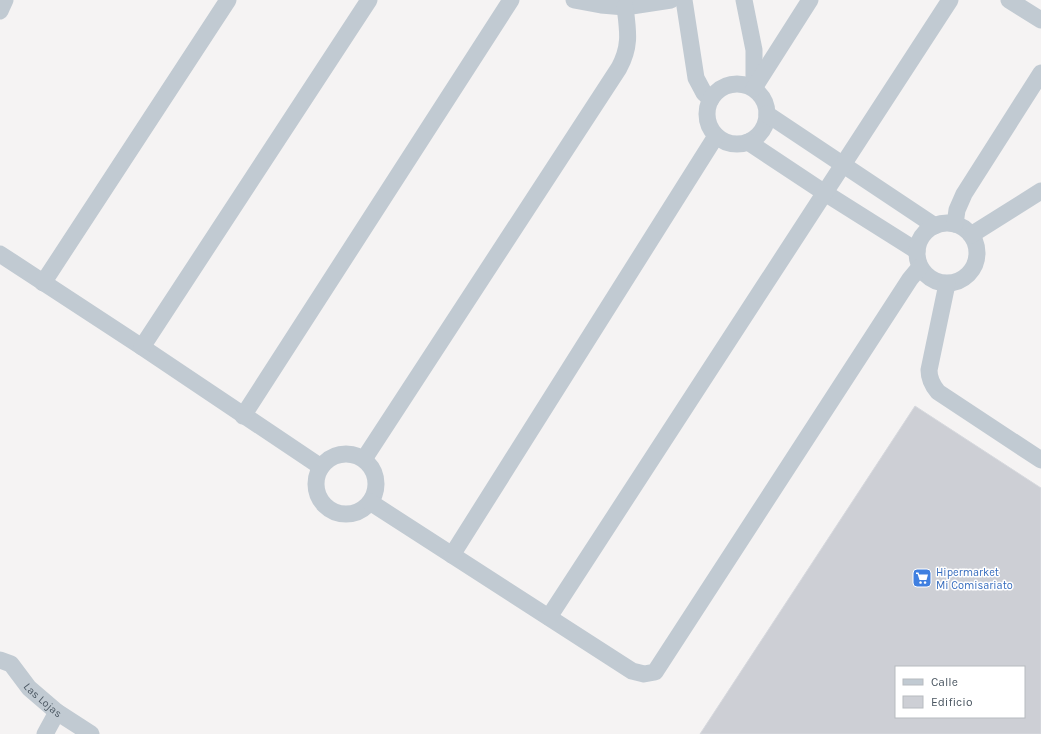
<svg xmlns="http://www.w3.org/2000/svg" width="1041" height="734" font-family="Karla,sans-serif">
<style>
.building{fill:#cdcfd5;stroke:#d7d9de;fill-rule:evenodd}
.lines{fill:none;stroke-linecap:round;stroke-linejoin:round}
.minor{stroke:#c1cad2;stroke-width:17}
.labels{text-anchor:middle;stroke-width:3;stroke-linejoin:round;paint-order:stroke}
.shop-label{font-size:11px;fill:#366cbe;stroke:#fff;text-anchor:start}
.street-label{font-size:11px;fill:#4a5661;stroke:#fff}
</style>
<rect width="100%" height="100%" fill="#f5f3f3"/>
<!-- building -->
<path class="building" d="M915 406 1041 488V734H700ZM896 667H1024V717H896Z"/>
<g class="lines">
<!-- minor -->
<g class="minor">
<path d="M574 0 601 5 625 7 671 0"/>
<path d="M684 0 696 78 704 93 711 99"/>
<path d="M744 0 754 50V88"/>
<path d="M1009 0 1041 20"/>
<path d="M0 11 5 0"/>
<circle cx="737" cy="114" r="30"/>
<path d="M754 88 810 0"/>
<path d="M767 114 935 226"/>
<path d="M748 142 825 193 917 251"/>
<circle cx="947" cy="253" r="30"/>
<path d="M955 224 957 210 964 194 1041 73"/>
<path d="M971 235 1041 191"/>
<path d="M0 254 142 347 321 467"/>
<path d="M43 283 228 0"/>
<path d="M947 284 929 370C929 379 932 385 938 392L1041 460"/>
<path d="M142 347 369 0"/>
<path d="M243 416 511 0"/>
<circle cx="346" cy="484" r="30"/>
<path d="M364 459 619 68C631 46 628 31 625 7"/>
<path d="M370 502 632 671 644 674 655 672 910 279 920 267"/>
<path d="M452 555 716 136"/>
<path d="M549 617 950 0"/>
<path id="s1" d="M0 660 11 664 29 688 57 712 91 734"/>
<path d="M45 734 57 712"/>
</g>
</g>
<!-- icons -->
<defs>
<g id="supermarket-square" transform="scale(1)"><rect x="-9" y="-9" width="18" height="18" rx="4" fill="#3f7fe0" stroke="#fff"/><path d="M-6-5.5h2.5l.6 2H6L4.5 2H-2.5L-4.4-4H-6ZM-1.5 3.2a1.3 1.3 0 1 0 .1 0ZM3 3.2a1.3 1.3 0 1 0 .1 0Z" fill="#fff"/></g>
</defs>
<g fill-rule="evenodd">
<use href="#supermarket-square" x="922" y="578"/>
</g>
<g class="labels">
<!-- shop labels -->
<g class="shop-label">
<text x="936" y="576">Hipermarket<tspan x="936" dy="13">Mi Comisariato</tspan></text>
</g>
<!-- street labels -->
<g class="street-label">
<text dy="4" stroke="none"><textPath href="#s1" startOffset="60">Las Lojas</textPath></text>
</g>
</g>
<!-- legend -->
<rect x="895" y="666" width="130" height="52" fill="#ffffff" stroke="#b7bbc0"/>
<rect x="903" y="679" width="20" height="6" fill="#c1cad2" stroke="#b7bbc0"/>
<text x="931" y="686" font-size="12" fill="#4a5661">Calle</text>
<rect x="903" y="696" width="20" height="12" fill="#cdcfd5" stroke="#b7bbc0"/>
<text x="931" y="706" font-size="12" fill="#4a5661">Edificio</text>
</svg>
